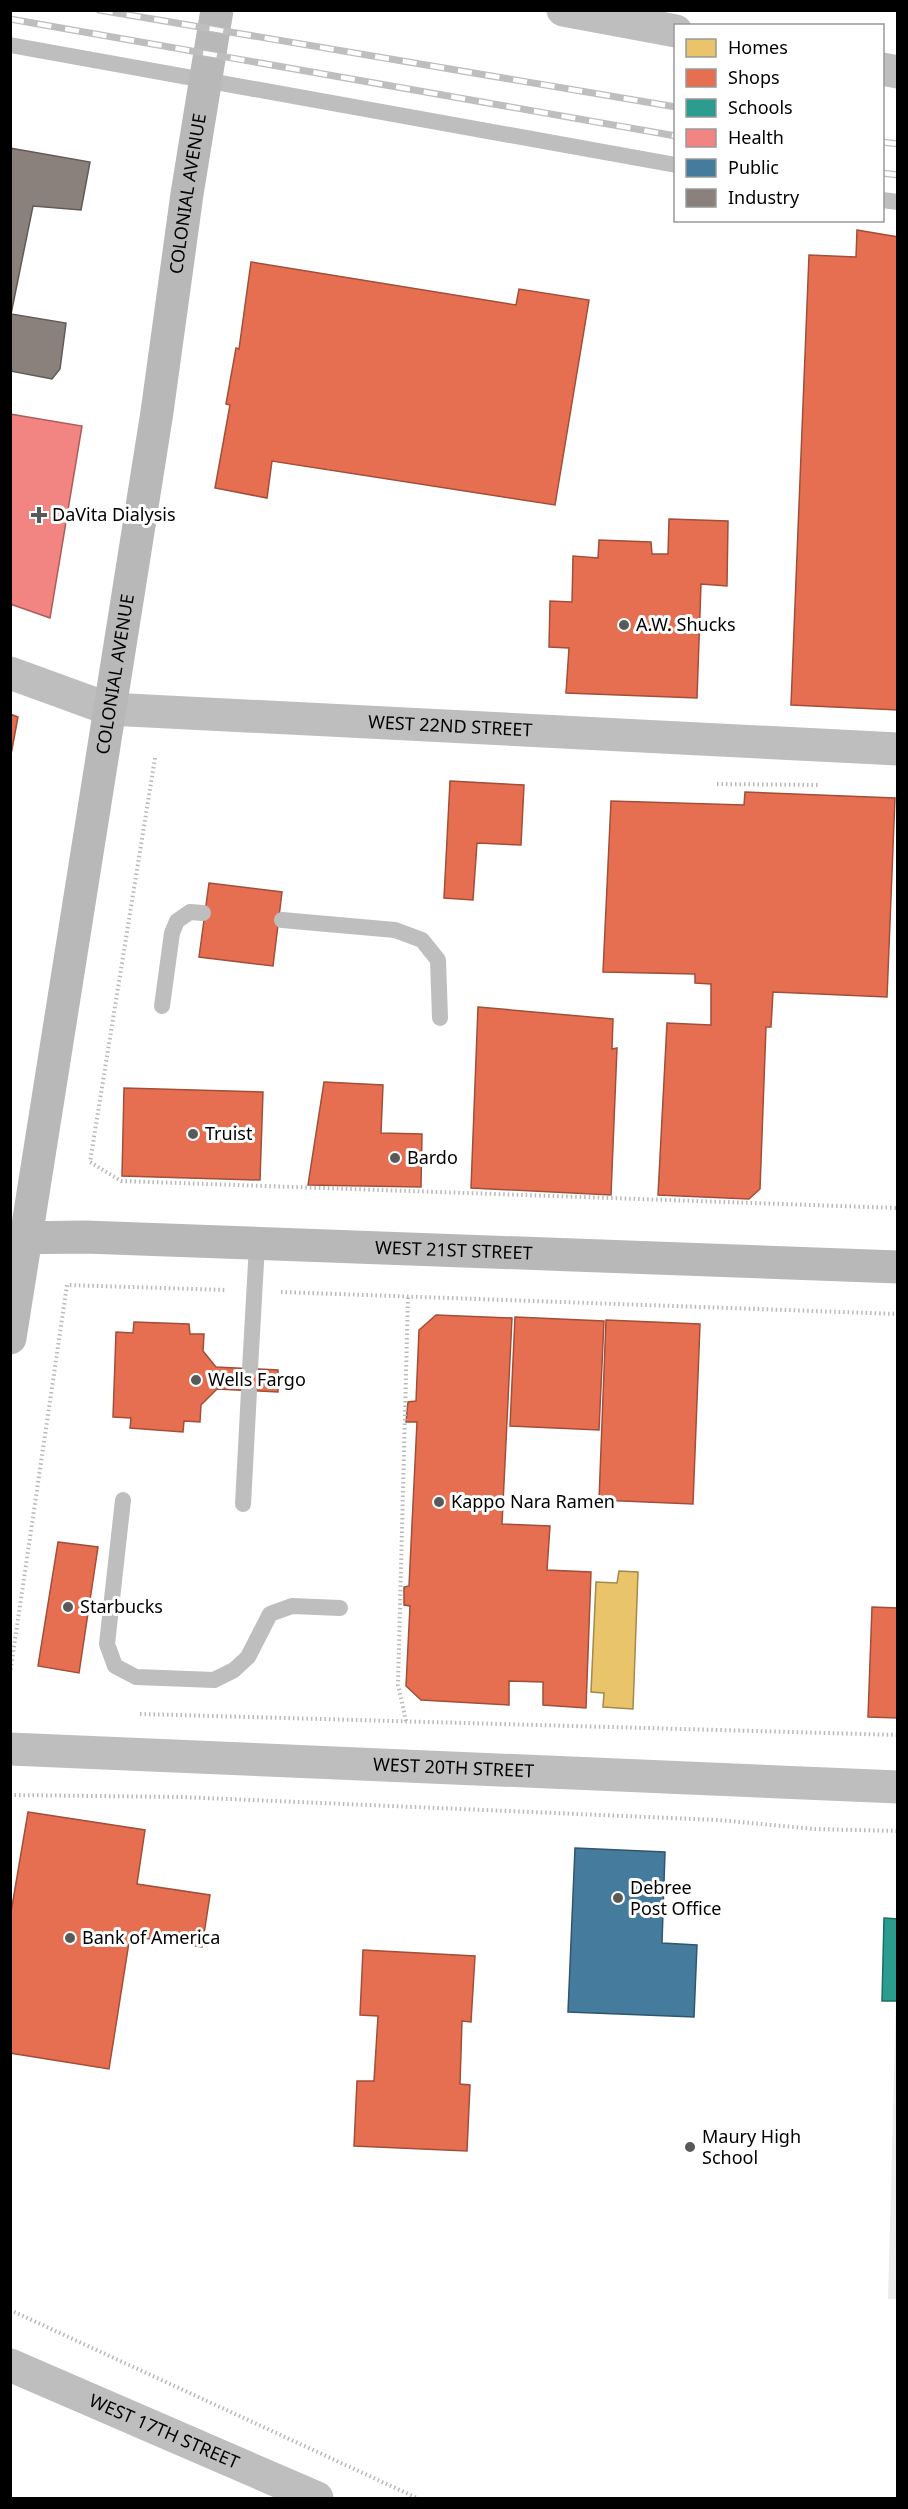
<svg xmlns="http://www.w3.org/2000/svg" width="908" height="2509" font-family="'Noto Sans',sans-serif">
<style>
.pitch{fill:#ececec}
.homes{fill:#e9c46a;stroke:#a3894a;stroke-width:1.5}
.shops{fill:#e76f51;stroke:#a24e39;stroke-width:1.5}
.schools{fill:#2a9d8f;stroke:#1d6e64;stroke-width:1.5}
.health{fill:#f28482;stroke:#a95c5b;stroke-width:1.5}
.public{fill:#457b9d;stroke:#30566e;stroke-width:1.5}
.industry{fill:#8a817c;stroke:#615a57;stroke-width:1.5}
.lines{fill:none;stroke-linecap:round;stroke-linejoin:round}
.path{stroke:#b9b9b9;stroke-width:4;stroke-dasharray:1.5 3;stroke-linecap:butt}
.lane{stroke:#bebebe;stroke-width:16}
.street{stroke:#bebebe;stroke-width:33}
.secondary{stroke:#b8b8b8;stroke-width:33}
.rail-casing{stroke:#bebebe;stroke-width:7}
.rail{stroke:#fff;stroke-width:4.5;stroke-dasharray:14;stroke-linecap:butt}
.poi-dot{fill:#595959;stroke:#fff;stroke-width:2}
.labels{text-anchor:middle;stroke-width:6;stroke-linejoin:round;paint-order:stroke}
.street-label{font-size:18px;fill:#000;stroke:#fff}
.poi-label{font-size:18px;fill:#000;stroke:#fff;text-anchor:start}
</style>
<rect width="100%" height="100%" fill="#fff"/>
<!-- pitch -->
<path class="pitch" d="M897 1962 898 2299H888Z"/>
<!-- homes -->
<path class="homes" d="M619 1571 638 1572 633 1709 603 1707 604 1693 591 1692 596 1582 617 1583Z"/>
<!-- shops -->
<g class="shops">
<path d="M857 230 898 237V710L791 705 809 255 856 257Z"/>
<path d="M251 262 516 305 519 289 589 300 555 505 272 461 267 498 215 488 230 405 226 404 236 348 239 349Z"/>
<path d="M669 519 728 521 727 586 701 584 697 698 566 693 569 648 549 647 550 601 572 602 573 556 598 558 599 540 651 542 652 554H668Z"/>
<path d="M10 714 18 717 10 760Z"/>
<path d="M450 781 524 785 521 845 477 843 473 900 444 898Z"/>
<path d="M745 792 895 798 887 997 773 992 771 1027H766L760 1189 749 1199 658 1195 667 1023 711 1025V984L695 983V974L603 972 611 801 744 805Z"/>
<path d="M209 883 282 892 273 966 199 957Z"/>
<path d="M478 1007 613 1019 612 1049 617 1048 611 1195 471 1188Z"/>
<path d="M324 1082 383 1085 381 1133 422 1134 421 1187 308 1185Z"/>
<path d="M124 1088 263 1092 260 1180 122 1176Z"/>
<path d="M436 1315 512 1318 502 1524 550 1526 547 1570 591 1572 586 1708 543 1705V1682L509 1681V1705L421 1700 406 1686 410 1606 404 1605V1587L409 1586 417 1422H406L408 1402 416 1401 419 1330Z"/>
<path d="M515 1317 604 1321 599 1430 510 1426Z"/>
<path d="M606 1320 700 1324 693 1504 599 1500Z"/>
<path d="M134 1322 189 1324 190 1334H204L203 1351 216 1367 278 1370V1392L217 1389 201 1405 200 1422 184 1421 183 1432 130 1428 131 1418 113 1417 116 1332 133 1333Z"/>
<path d="M58 1542 98 1547 79 1673 38 1666Z"/>
<path d="M872 1607 898 1608V1718L868 1717Z"/>
<path d="M28 1812 145 1830 137 1884 210 1895 202 1947 130 1936 109 2069 10 2053V1918Z"/>
<path d="M363 1950 475 1956 471 2022 462 2021 460 2084 470 2085 467 2151 354 2146 357 2081H374L378 2016 360 2015Z"/>
</g>
<!-- schools -->
<path class="schools" d="M884 1918 898 1919V2001H882Z"/>
<!-- health -->
<path class="health" d="M10 414 82 426 50 618 10 604Z"/>
<!-- public -->
<path class="public" d="M575 1848 665 1852 662 1943 697 1945 694 2017 568 2012Z"/>
<!-- industry -->
<path class="industry" d="M10 148 90 162 81 210 33 206 11 314 66 323 60 369 52 379 10 371Z"/>
<g class="lines">
<!-- path -->
<g class="path">
<path d="M155 758 90 1162 121 1181 898 1208"/>
<path d="M717 784 819 785"/>
<path d="M281 1292 898 1314"/>
<path d="M10 1674 67 1285 226 1290"/>
<path d="M140 1714 898 1735"/>
<path d="M406 1721 398 1685 408 1297"/>
<path d="M10 1795 181 1797 718 1820 815 1829 898 1831"/>
<path d="M10 2310 417 2498"/>
</g>
<!-- lane -->
<g class="lane">
<path d="M10 45 676 165"/>
<path d="M882 200 898 202"/>
<path d="M282 920 395 930 422 940 438 960 440 1018"/>
<path d="M162 1006 172 933 177 921 190 912 203 913"/>
<path d="M250 1369 257 1245"/>
<path d="M123 1500 107 1644 115 1666 136 1677 214 1680 234 1670 248 1657 270 1614 292 1606 340 1608"/>
<path d="M243 1504 249 1391"/>
</g>
<!-- street -->
<g class="street">
<path d="M563 10 676 31"/>
<path d="M882 69 898 72"/>
<path id="s1" d="M10 673 109 709 898 749"/>
<path id="s2" d="M10 1749 898 1787"/>
<path id="s3" d="M10 2365 317 2498"/>
</g>
<!-- secondary -->
<g class="secondary">
<path id="s4" d="M10 1238 85 1237 898 1267"/>
<path id="s5" d="M10 1338 157 412 187 194 217 10"/>
</g>
<!-- rail casing -->
<g class="rail-casing">
<g id="rail">
<path d="M99 10 676 107"/>
<path d="M10 19 676 136"/>
<path d="M882 142 898 144"/>
<path d="M882 173 898 175"/>
</g>
</g>
<!-- rail -->
<use href="#rail" class="rail"/>
</g>
<!-- markers -->
<g class="poi-dot">
<path d="M36 506h6v6h6v6h-6v6h-6v-6h-6v-6h6z"/>
<circle cx="624" cy="625" r="6"/>
<circle cx="193" cy="1134" r="6"/>
<circle cx="395" cy="1158" r="6"/>
<circle cx="196" cy="1380" r="6"/>
<circle cx="439" cy="1502" r="6"/>
<circle cx="68" cy="1607" r="6"/>
<circle cx="618" cy="1898" r="6"/>
<circle cx="70" cy="1938" r="6"/>
<circle cx="690" cy="2147" r="6"/>
</g>
<g class="labels">
<!-- street labels -->
<g class="street-label">
<text dy="6" stroke="none"><textPath href="#s5" startOffset="1158">COLONIAL AVENUE</textPath></text>
<text dy="6" stroke="none"><textPath href="#s5" startOffset="672">COLONIAL AVENUE</textPath></text>
<text dy="6" stroke="none"><textPath href="#s1" startOffset="447">WEST 22ND STREET</textPath></text>
<text dy="6" stroke="none"><textPath href="#s4" startOffset="444">WEST 21ST STREET</textPath></text>
<text dy="6" stroke="none"><textPath href="#s2" startOffset="444">WEST 20TH STREET</textPath></text>
<text dy="6" stroke="none"><textPath href="#s3" startOffset="168">WEST 17TH STREET</textPath></text>
</g>
<!-- poi labels -->
<g class="poi-label">
<text x="52" y="521">DaVita Dialysis</text>
<text x="636" y="631">A.W. Shucks</text>
<text x="205" y="1140">Truist</text>
<text x="407" y="1164">Bardo</text>
<text x="208" y="1386">Wells Fargo</text>
<text x="451" y="1508">Kappo Nara Ramen</text>
<text x="80" y="1613">Starbucks</text>
<text x="630" y="1894">Debree<tspan x="630" dy="21">Post Office</tspan></text>
<text x="82" y="1944">Bank of America</text>
<text x="702" y="2143">Maury High<tspan x="702" dy="21">School</tspan></text>
</g>
</g>
<!-- border -->
<rect width="908" height="2509" fill="none" stroke="#000000" stroke-width="24"/>
<!-- legend -->
<rect x="674" y="24" width="210" height="198" fill="#ffffff" stroke="#999999" stroke-width="1.5"/>
<rect x="686" y="39" width="30" height="18" fill="#e9c46a" stroke="#999999" stroke-width="1.5"/>
<text x="728" y="54" font-size="18" fill="#000000">Homes</text>
<rect x="686" y="69" width="30" height="18" fill="#e76f51" stroke="#999999" stroke-width="1.5"/>
<text x="728" y="84" font-size="18" fill="#000000">Shops</text>
<rect x="686" y="99" width="30" height="18" fill="#2a9d8f" stroke="#999999" stroke-width="1.5"/>
<text x="728" y="114" font-size="18" fill="#000000">Schools</text>
<rect x="686" y="129" width="30" height="18" fill="#f28482" stroke="#999999" stroke-width="1.5"/>
<text x="728" y="144" font-size="18" fill="#000000">Health</text>
<rect x="686" y="159" width="30" height="18" fill="#457b9d" stroke="#999999" stroke-width="1.5"/>
<text x="728" y="174" font-size="18" fill="#000000">Public</text>
<rect x="686" y="189" width="30" height="18" fill="#8a817c" stroke="#999999" stroke-width="1.5"/>
<text x="728" y="204" font-size="18" fill="#000000">Industry</text>
</svg>
